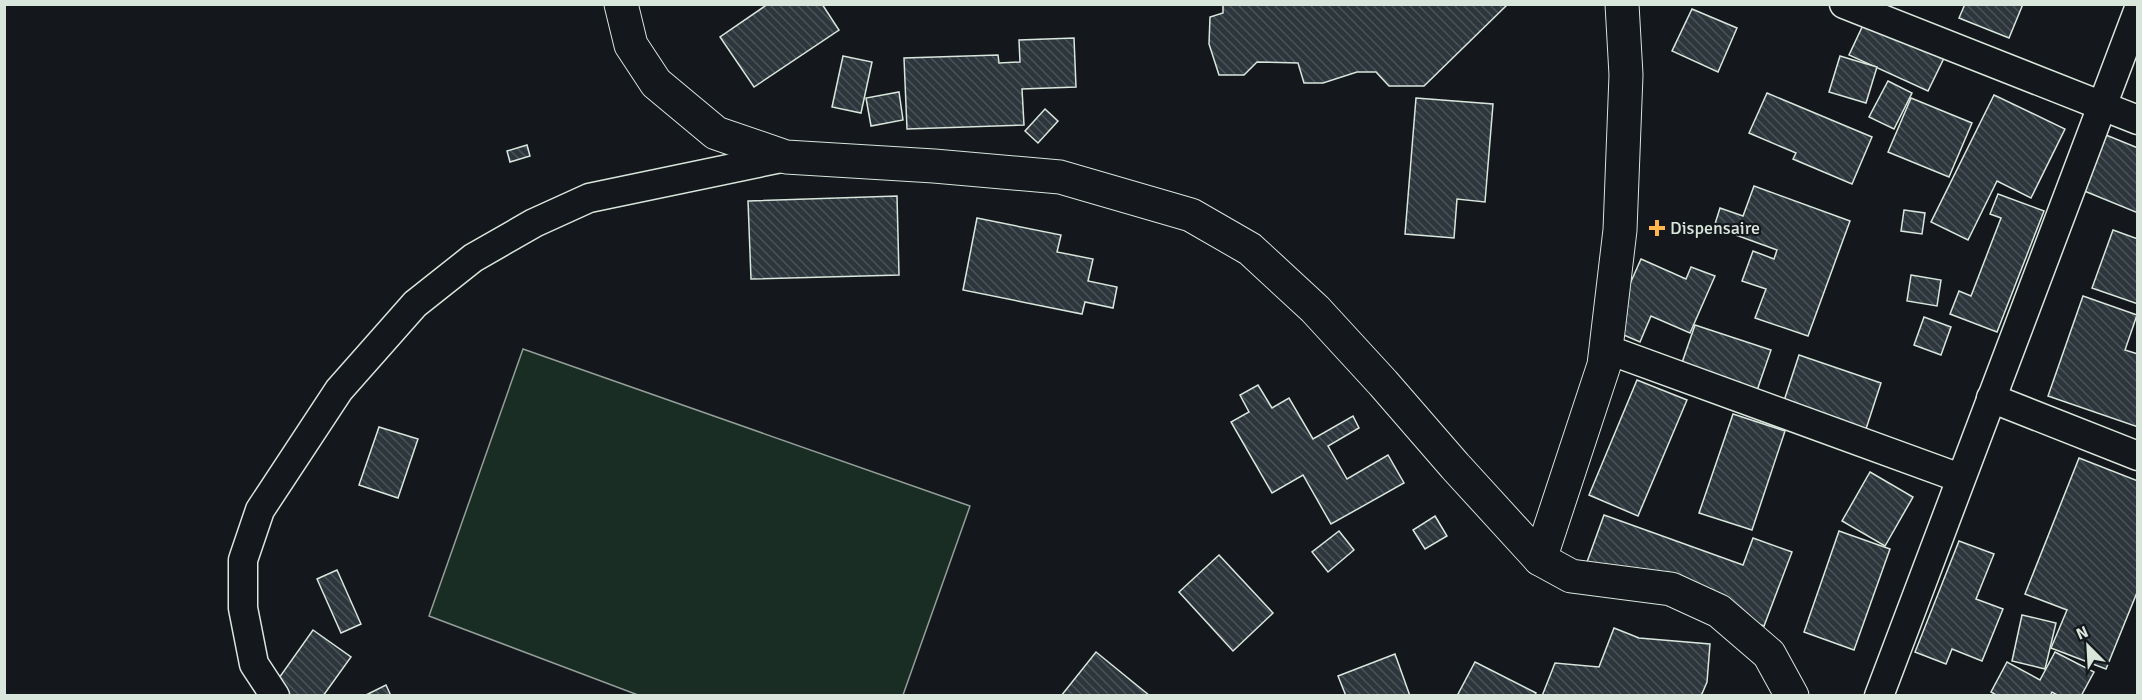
<svg xmlns="http://www.w3.org/2000/svg" width="2142" height="700" font-family="Signika,sans-serif">
<style>
.grass{fill:#1a2d24;stroke:#939e99;stroke-width:1.5}
.building{fill:url(#building-back-hatch);stroke:#d8e6dc;stroke-width:1.5}
.lines{fill:none;stroke-linecap:round;stroke-linejoin:round}
.street-casing{stroke:#d8e6dc;stroke-width:31}
.secondary-casing{stroke:#d8e6dc;stroke-width:35}
.street{stroke:#14181c;stroke-width:28}
.secondary{stroke:#14181c;stroke-width:33}
.poi-dot{fill:#ffb74d;stroke:#14181c;stroke-width:2}
.labels{text-anchor:middle;stroke-width:4.5;stroke-linejoin:round;paint-order:stroke}
.poi-label{font-size:18px;fill:#d8e6dc;stroke:#14181c;text-anchor:start}
</style>
<defs>
<pattern id="building-back-hatch" width="6" height="6" patternUnits="userSpaceOnUse" patternTransform="scale(1.5)"><rect width="6" height="6" fill="#2c363c"/><path d="M-1 5l2 2M0 0l6 6M5-1l2 2" fill="none" stroke="#4a5358"/></pattern>
</defs>
<rect width="100%" height="100%" fill="#14181c"/>
<!-- grass -->
<path class="grass" d="M523 349 970 506 903 695H638L429 616Z"/>
<!-- building -->
<g class="building">
<path d="M768 4H822L839 30 754 87 720 37Z"/>
<path d="M1223 4H1508L1424 86H1389L1376 72H1357L1323 83H1304L1298 63 1257 62 1244 75H1219L1209 44 1210 17 1223 13Z"/>
<path d="M1965 4H2023L2009 38 1959 18Z"/>
<path d="M1692 9 1737 28 1718 72 1672 51Z"/>
<path d="M1864 23 1944 58 1928 91 1849 55Z"/>
<path d="M1074 38 1076 87 1022 89 1024 125 907 129 904 58 998 55 999 63 1020 62 1019 40Z"/>
<path d="M843 56 872 62 861 113 832 107Z"/>
<path d="M1840 56 1877 67 1866 103 1829 92Z"/>
<path d="M1888 81 1912 93 1894 129 1869 117Z"/>
<path d="M899 92 903 120 871 126 866 98Z"/>
<path d="M1767 93 1872 137 1852 184 1793 159 1796 153 1749 133Z"/>
<path d="M1994 95 2065 129 2031 198 1997 181 1968 240 1931 222Z"/>
<path d="M1416 98 1493 104 1485 202 1457 199 1454 238 1405 234Z"/>
<path d="M1911 98 1972 123 1949 177 1888 152Z"/>
<path d="M1045 109 1058 121 1038 143 1025 131Z"/>
<path d="M2106 135 2138 148V213L2082 190Z"/>
<path d="M527 145 530 156 510 162 507 151Z"/>
<path d="M1754 186 1850 221 1808 336 1755 318 1766 289 1742 281 1753 251 1774 259 1777 250 1714 227 1720 208 1743 216Z"/>
<path d="M1998 194 2044 211 1997 332 1950 314 1959 291 1971 296 2001 218 1990 214Z"/>
<path d="M897 196 899 275 751 279 748 201Z"/>
<path d="M1904 210 1925 213 1922 234 1901 231Z"/>
<path d="M977 218 1061 235 1057 252 1093 259 1088 281 1117 287 1113 308 1085 302 1082 314 963 290Z"/>
<path d="M2113 230 2138 239V304L2092 288Z"/>
<path d="M1641 259 1686 279 1691 267 1715 276 1690 333 1651 316 1640 342 1610 329Z"/>
<path d="M1911 275 1941 280 1937 306 1907 301Z"/>
<path d="M2083 296 2137 315 2125 350 2138 354V427L2048 396Z"/>
<path d="M1924 317 1951 327 1941 355 1914 345Z"/>
<path d="M1695 325 1771 350 1752 405 1676 380Z"/>
<path d="M1799 355 1881 383 1865 432 1780 413Z"/>
<path d="M1637 380 1687 400 1638 516 1589 495Z"/>
<path d="M1258 385 1272 408 1289 398 1313 439 1353 416 1359 428 1328 446 1347 479 1388 455 1404 483 1331 524 1303 475 1272 493 1231 422 1249 412 1240 395Z"/>
<path d="M1733 414 1785 431 1752 530 1699 513Z"/>
<path d="M379 427 418 439 398 498 359 485Z"/>
<path d="M2079 458 2138 481V590L2106 669 2051 648 2067 610 2025 594Z"/>
<path d="M1870 472 1913 497 1885 546 1842 521Z"/>
<path d="M1604 515 1743 565 1753 538 1792 552 1764 626 1587 562Z"/>
<path d="M1435 516 1447 536 1425 549 1413 530Z"/>
<path d="M1339 531 1354 550 1328 572 1312 552Z"/>
<path d="M1839 531 1890 549 1854 650 1804 632Z"/>
<path d="M1959 541 1994 554 1976 599 2003 609 1982 661 1952 649 1946 664 1915 652Z"/>
<path d="M1219 555 1273 613 1233 651 1179 592Z"/>
<path d="M337 570 361 624 341 633 317 579Z"/>
<path d="M2022 615 2056 623 2045 669 2012 661Z"/>
<path d="M1614 628 1639 638 1710 644 1707 682 1701 696H1542L1555 663 1599 667Z"/>
<path d="M313 630 351 657 323 696H289L274 685Z"/>
<path d="M1096 652 1150 696H1061Z"/>
<path d="M2055 652 2094 672 2081 696H2059L2052 692 2050 696H1998L1991 692 2007 662 2040 680Z"/>
<path d="M1395 654 1410 696H1346L1338 676Z"/>
<path d="M1475 662 1536 693 1535 696H1457Z"/>
<path d="M386 685 391 696H364Z"/>
</g>
<g class="lines">
<!-- street casing -->
<g class="street-casing">
<g id="street">
<path d="M1844 4 2138 120"/>
<path d="M1606 349 1960 478"/>
<path d="M1991 398 2138 456"/>
<path d="M275 696 254 664 243 608V560L260 510 339 390 415 304 473 258 534 223 589 198 786 157"/>
<path d="M1879 696 2138 11"/>
</g>
</g>
<!-- secondary casing -->
<g class="secondary-casing">
<g id="secondary">
<path d="M621 4 631 45 656 83 716 133 786 157 934 166 1060 177 1191 215 1250 249 1315 309 1383 383 1455 466 1540 559 1571 576 1671 589 1719 611 1769 654 1792 696"/>
<path d="M1540 559 1604 365 1620 230 1626 75 1622 4"/>
</g>
</g>
<!-- street -->
<use href="#street" class="street"/>
<!-- secondary -->
<use href="#secondary" class="secondary"/>
</g>
<!-- markers -->
<path class="poi-dot" d="M1654 219h6v6h6v6h-6v6h-6v-6h-6v-6h6z"/>
<g class="labels">
<!-- poi labels -->
<g class="poi-label">
<text x="1670" y="234">Dispensaire</text>
</g>
</g>
<!-- border -->
<rect width="2142" height="700" fill="none" stroke="#d8e6dc" stroke-width="12"/>
<!-- north arrow -->
<g transform="translate(2088 646) rotate(336)" stroke="#14181c" stroke-width="4.5" paint-order="stroke">
<path d="M0-4.5L10 22L0 15L-10 22Z" fill="#d8e6dc"/>
<text y="-9" font-size="16" font-weight="bold" text-anchor="middle" fill="#d8e6dc">N</text>
</g>
</svg>
